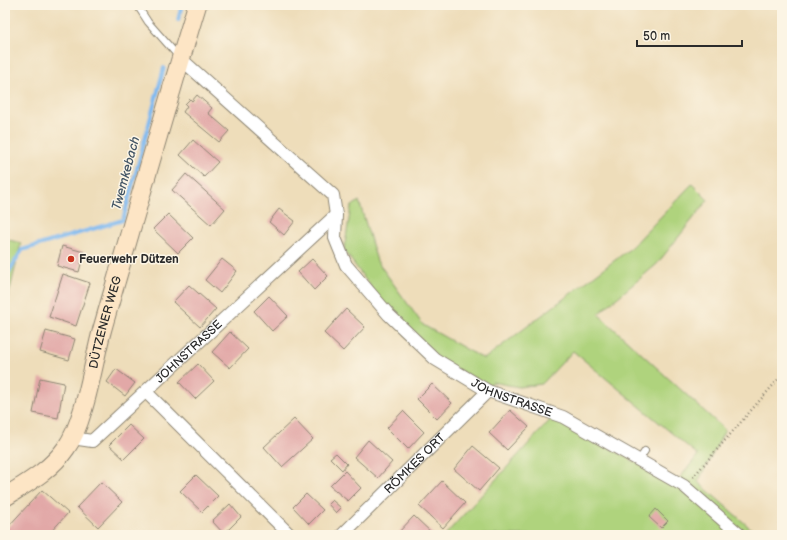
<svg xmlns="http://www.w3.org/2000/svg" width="787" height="540" font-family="'Balsamiq Sans',sans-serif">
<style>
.green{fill:#afd37d;stroke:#6d7f54}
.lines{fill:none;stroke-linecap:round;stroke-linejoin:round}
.stream{stroke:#7fb9f0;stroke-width:4}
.building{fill:#e2a8a7}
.lane-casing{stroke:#8c8472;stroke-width:8}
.street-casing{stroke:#8c8472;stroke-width:14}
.secondary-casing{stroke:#8c8472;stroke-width:20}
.path{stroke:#8c8472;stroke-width:2.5;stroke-dasharray:1 3;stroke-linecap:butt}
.lane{stroke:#fff;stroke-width:6}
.street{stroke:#fff;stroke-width:12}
.secondary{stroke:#fde5c5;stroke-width:18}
.poi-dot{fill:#c8321e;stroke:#fcf5e5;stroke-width:1.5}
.labels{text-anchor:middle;stroke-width:3;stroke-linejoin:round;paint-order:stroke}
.poi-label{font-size:12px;font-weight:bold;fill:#2b2b2b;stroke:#fcf5e5;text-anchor:start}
.street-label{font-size:12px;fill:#2b2b2b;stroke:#fcf5e5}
.water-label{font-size:13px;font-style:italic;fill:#445666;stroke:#fcf5e5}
</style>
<rect width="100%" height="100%" fill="#fcf5e5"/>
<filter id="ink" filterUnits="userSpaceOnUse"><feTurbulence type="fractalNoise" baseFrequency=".025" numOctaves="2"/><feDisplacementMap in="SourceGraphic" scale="8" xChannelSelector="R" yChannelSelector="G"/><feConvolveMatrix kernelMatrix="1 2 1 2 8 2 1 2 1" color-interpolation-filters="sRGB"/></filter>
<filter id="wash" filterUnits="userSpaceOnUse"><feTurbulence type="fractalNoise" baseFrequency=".012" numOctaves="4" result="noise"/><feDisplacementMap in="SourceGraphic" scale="16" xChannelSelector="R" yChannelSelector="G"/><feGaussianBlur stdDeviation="0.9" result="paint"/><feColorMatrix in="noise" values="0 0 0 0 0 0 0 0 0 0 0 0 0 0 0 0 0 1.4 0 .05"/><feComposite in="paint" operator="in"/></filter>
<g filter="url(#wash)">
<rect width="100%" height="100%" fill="#eeddba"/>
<!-- green -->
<g class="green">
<path d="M692 184 708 200 657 264 598 314 725 430 698 482 758 535H445L553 417 675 484 698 455 573 351 542 384 519 387 492 382 490 386 414 347 344 250 351 207 359 201 377 261 423 325 484 359 631 248Z"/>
<path d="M5 239 21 243 5 311Z"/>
</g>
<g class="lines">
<!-- stream -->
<g class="stream">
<path d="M178 20 182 5"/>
<path d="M5 278 22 250 123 220 164 68"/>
</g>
</g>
<g id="blocks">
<!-- building -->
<g class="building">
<path d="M197 95 212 108 208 113 229 131 219 142 183 112 187 106 185 104 190 99 192 101Z"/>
<path d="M193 140 218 162 204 177 180 155Z"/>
<path d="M186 174 225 209 211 225 172 190Z"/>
<path d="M279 209 295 221 284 235 269 222Z"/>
<path d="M168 214 193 238 178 253 153 229Z"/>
<path d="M62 246 84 252 79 272 57 266Z"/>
<path d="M222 259 237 271 220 293 205 280Z"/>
<path d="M312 259 328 276 314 290 298 272Z"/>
<path d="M63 274 90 283 76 326 49 317Z"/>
<path d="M189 285 216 309 200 327 173 302Z"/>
<path d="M269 296 288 316 272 331 254 311Z"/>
<path d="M346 309 365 327 343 351 324 333Z"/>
<path d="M46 331 75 339 69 360 40 352Z"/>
<path d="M230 332 248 349 230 368 212 352Z"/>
<path d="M198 364 214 381 195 399 179 382Z"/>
<path d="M116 369 135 383 125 396 107 382Z"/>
<path d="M40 378 64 383 58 418 33 413Z"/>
<path d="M432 384 452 403 437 419 417 399Z"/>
<path d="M510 410 529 427 507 450 489 433Z"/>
<path d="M403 411 424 432 408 449 387 428Z"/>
<path d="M294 419 313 439 282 467 264 447Z"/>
<path d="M129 425 144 439 124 459 109 445Z"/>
<path d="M368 440 392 462 378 478 354 457Z"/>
<path d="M473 446 499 468 479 491 454 469Z"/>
<path d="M336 453 347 464 342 470 330 458Z"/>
<path d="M345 471 361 488 348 501 330 486Z"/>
<path d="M196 475 218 496 202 512 180 491Z"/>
<path d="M442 481 465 503 443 528 419 506Z"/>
<path d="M101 482 122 502 98 527 77 507Z"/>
<path d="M42 490 68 513 48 535H5V530Z"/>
<path d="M306 494 323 510 309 524 293 507Z"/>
<path d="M332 500 341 508 336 513 328 504Z"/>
<path d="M230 504 241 517 224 534 212 521Z"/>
<path d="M656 509 668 521 661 528 649 517Z"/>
<path d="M414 516 434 535H396Z"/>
</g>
</g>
</g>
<g filter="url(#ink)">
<use href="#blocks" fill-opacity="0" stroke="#8c8472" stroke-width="1"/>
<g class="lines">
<!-- lane casing -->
<g class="lane-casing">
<g id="lane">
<path d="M137 5 148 22 178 56"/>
<path d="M639 460 645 451"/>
</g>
</g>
<!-- street casing -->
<g class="street-casing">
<g id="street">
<path id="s1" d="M180 58 333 195 336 215 335 238 346 265 389 315 435 359 488 391 563 417 684 486 740 535"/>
<path d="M146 392 290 535"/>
<path id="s2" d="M72 438 92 441 336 215"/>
<path id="s3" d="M342 535 488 391"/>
</g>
</g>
<!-- secondary casing -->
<g class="secondary-casing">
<g id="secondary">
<path id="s4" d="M5 497C27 483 51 470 66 448 85 422 93 363 102 330 133 222 164 113 197 5"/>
</g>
</g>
<!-- path -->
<path class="path" d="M693 477 782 375"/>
<!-- lane -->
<use href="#lane" class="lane"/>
<!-- street -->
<use href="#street" class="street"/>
<!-- secondary -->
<use href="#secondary" class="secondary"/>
</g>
</g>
<!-- markers -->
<circle class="poi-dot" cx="71" cy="259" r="4"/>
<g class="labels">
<!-- poi labels -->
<g class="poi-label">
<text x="79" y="263">Feuerwehr Dützen</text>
</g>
<!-- street labels -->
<g class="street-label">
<text dy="4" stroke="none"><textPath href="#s4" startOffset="211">DÜTZENER WEG</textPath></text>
<text dy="4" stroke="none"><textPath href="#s2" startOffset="152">JOHNSTRASSE</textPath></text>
<text dy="4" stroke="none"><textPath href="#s1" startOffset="494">JOHNSTRASSE</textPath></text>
<text dy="4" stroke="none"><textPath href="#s3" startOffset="102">RÖMKES ORT</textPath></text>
</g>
<!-- water labels -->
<g class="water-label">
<text transform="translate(125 173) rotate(-75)" y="5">Twemkebach</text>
</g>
</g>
<!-- margin -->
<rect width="787" height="540" fill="none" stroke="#fcf5e5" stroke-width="20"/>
<!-- scale -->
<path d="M637 40v6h105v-6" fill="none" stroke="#2b2b2b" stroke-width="2"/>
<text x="643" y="40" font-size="12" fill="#2b2b2b" stroke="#fcf5e5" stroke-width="3" paint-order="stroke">50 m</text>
</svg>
